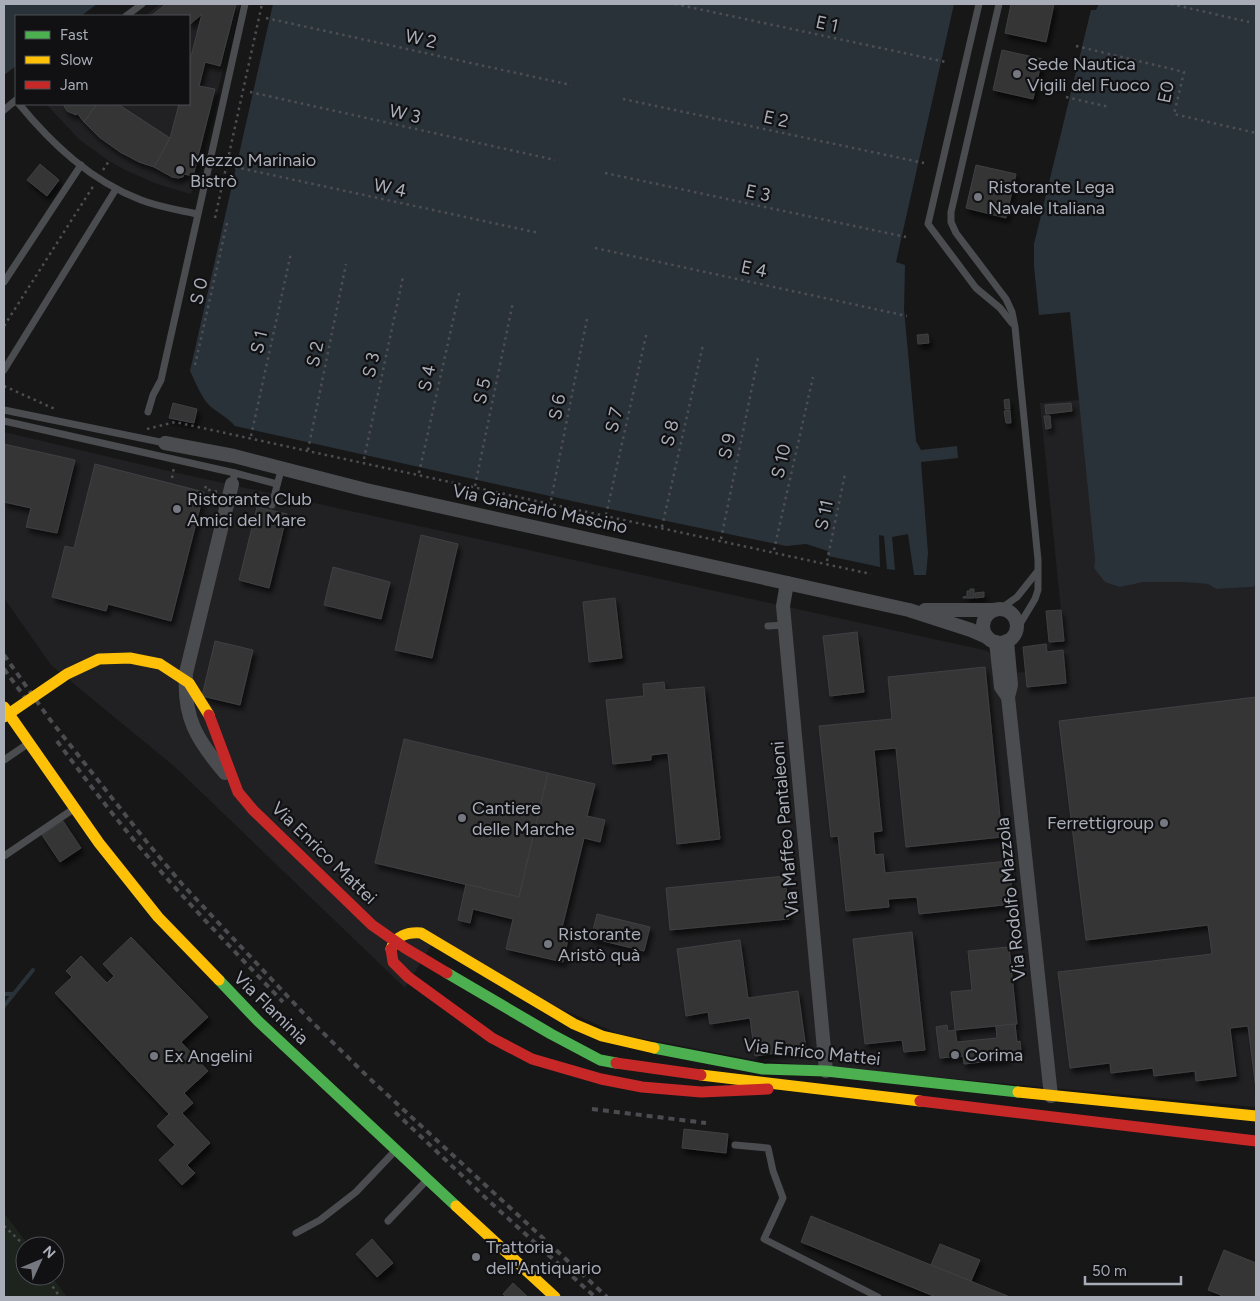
<svg xmlns="http://www.w3.org/2000/svg" width="1260" height="1301" font-family="Figtree,sans-serif">
<style>
.built{fill:#212123}
.green{fill:#1d241e}
.water{fill:#2a3239}
.lines{fill:none;stroke-linecap:round;stroke-linejoin:round}
.stream{stroke:#2a3239;stroke-width:4}
.building{fill:#353536;stroke:#3f4043;filter:url(#shadow)}
.path{stroke:#4d4e52;stroke-width:2.5;stroke-dasharray:2.5 4;stroke-linecap:butt}
.lane{stroke:#4b4c50;stroke-width:7}
.street{stroke:#4b4c50;stroke-width:14}
.fast{stroke:#4caf50;stroke-width:11}
.slow{stroke:#ffc107;stroke-width:11}
.jam{stroke:#c62828;stroke-width:11}
.rail{stroke:#4b4c4f;stroke-width:4;stroke-dasharray:6 5;stroke-linecap:butt}
.fast-bridge{stroke:#4caf50;stroke-width:11}
.slow-bridge{stroke:#ffc107;stroke-width:11}
.jam-bridge{stroke:#c62828;stroke-width:11}
.poi-dot{fill:#757880;stroke:#111113;stroke-width:2}
.labels{text-anchor:middle;stroke-width:4.5;stroke-linejoin:round;paint-order:stroke}
.street-label{font-size:18px;fill:#a8adb8;stroke:#111113}
.poi-label{font-size:18px;fill:#a8adb8;stroke:#111113;text-anchor:start}
</style>
<defs>
<filter id="shadow"><feDropShadow dx="3" dy="5" stdDeviation="2.5" flood-color="#0009"/></filter>
</defs>
<rect width="100%" height="100%" fill="#171717"/>
<!-- built -->
<g class="built">
<path d="M160 4H240L191 194 157 184 125 170 109 161 80 140 46 104H189V16H145Z"/>
<path d="M1079 400 1095 560 1094 568 1120 587 1144 582H1182L1208 584 1216 589 1253 587 1256 584V1107L755 1060 619 1034 557 1007 437 936 405 988 175 767 51 665 4 598V432L173 472 988 651 993 658 994 675 1025 672 1023 647 1064 640 1040 403Z"/>
</g>
<!-- green -->
<path class="green" d="M4 1213 29 1246H25V1276H51L67 1297H4Z"/>
<!-- water -->
<g class="water">
<path d="M4 4H97L81 16H16V66L4 75Z"/>
<path d="M273 4H954L896 262 905 265 904 309 916 441 921 450 957 446 958 458 921 462 928 553 926 575H914L908 534 892 537 895 570 887 569 884 536 879 535 880 567 828 556V551L806 544 786 546 581 503 235 426C227 417 218 413 210 406 201 397 196 383 190 371Z"/>
<path d="M1099 4H1256V584L1253 587 1216 589 1208 584 1182 582H1144L1120 587 1105 582 1094 568 1095 560 1070 312 1039 315 1034 266V244L1091 10H1096Z"/>
</g>
<g class="lines">
<!-- stream -->
<g class="stream">
<path d="M4 994H12"/>
<path d="M4 1006 33 970"/>
</g>
</g>
<!-- building -->
<g class="building">
<path d="M166 4H236L220 66 205 62 199 86 215 89 193 176 184 174 183 177 178 178 172 177 154 167 170 138 179 104H189V64L202 14 189 25V16H151Z"/>
<path d="M1011 4H1054L1046 42 1005 33Z"/>
<path d="M1002 50 1042 59 1033 99 993 90Z"/>
<path d="M63 104H97L84 122 77 113 76 115 67 111Z"/>
<path d="M97 104H118L170 138 154 167 139 162 120 152 99 137 84 122Z"/>
<path d="M40 164 59 180 47 196 27 180Z"/>
<path d="M976 165 1016 174 1006 218 966 208Z"/>
<path d="M928 334 929 343 918 344 917 335Z"/>
<path d="M1009 399 1010 409H1005L1004 400Z"/>
<path d="M173 403 197 409 194 423 169 418Z"/>
<path d="M1071 403 1072 411 1046 414 1045 405Z"/>
<path d="M1010 410 1011 423H1006L1004 411Z"/>
<path d="M1044 416H1050L1051 428 1046 429Z"/>
<path d="M4 444 75 460 57 533 26 527 31 508 4 502Z"/>
<path d="M95 464 204 492 171 621 108 604 106 611 52 597 65 546 74 548Z"/>
<path d="M257 507 287 514 269 588 239 580Z"/>
<path d="M421 535 458 544 432 658 395 650Z"/>
<path d="M333 567 390 582 381 619 324 605Z"/>
<path d="M970 589H974V598H963V597L967 596V591H970Z"/>
<path d="M984 592V597L975 598V593Z"/>
<path d="M615 598 622 658 589 662 583 602Z"/>
<path d="M1061 610 1064 641 1049 642 1046 611Z"/>
<path d="M857 632 864 692 830 696 823 636Z"/>
<path d="M215 641 253 650 240 705 202 696Z"/>
<path d="M1046 644 1047 652 1063 650 1066 683 1027 687 1023 647Z"/>
<path d="M985 667 1002 837 906 847 896 748 874 750 882 831 873 832 875 855 883 854 885 873 1009 861 1013 904 919 914 917 897 888 899 889 907 846 911 838 836 831 837 819 726 892 719 888 677Z"/>
<path d="M664 682 665 690 704 687 720 839 677 844 668 753 651 755V760L613 764 606 700 644 696 643 684Z"/>
<path d="M1256 697V1089L1248 1026 1230 1028 1236 1076 1196 1081 1195 1071 1154 1076 1153 1068 1111 1073 1110 1063 1070 1068 1058 972 1212 954 1208 925 1086 940 1059 721Z"/>
<path d="M404 739 548 773 519 897 375 863Z"/>
<path d="M548 773 595 784 587 816 605 820 600 842 584 838 562 928 570 930 563 962 506 949 513 919 473 909 470 923 458 920 466 884 519 897Z"/>
<path d="M63 821 81 848 60 862 42 835Z"/>
<path d="M785 876 789 919 670 930 666 888Z"/>
<path d="M597 914 650 927 644 951 591 938Z"/>
<path d="M912 932 925 1050 904 1052 902 1040 865 1044 853 939Z"/>
<path d="M131 937 208 1017 181 1042 208 1071 184 1093 193 1103 182 1113 210 1143 187 1165 195 1173 182 1185 159 1160 175 1145 157 1126 169 1114 55 993 72 977 66 971 81 956 107 983 114 976 103 964Z"/>
<path d="M740 940 748 998 798 991 806 1049 755 1056 750 1018 710 1024 708 1012 686 1016 677 949Z"/>
<path d="M1009 947 1017 1024 955 1030 951 992 972 990 968 951Z"/>
<path d="M1015 1024 1017 1042 1020 1041 1021 1050 1007 1052 1008 1059 964 1064 963 1056 940 1058 936 1027 947 1025 948 1031 955 1030 957 1042 997 1038 996 1026Z"/>
<path d="M684 1129 728 1134 726 1153 682 1148Z"/>
<path d="M811 1216 931 1265 1010 1297H936L801 1242Z"/>
<path d="M372 1239 393 1263 377 1277 356 1254Z"/>
<path d="M940 1244 980 1260 971 1281 931 1265Z"/>
<path d="M1224 1250 1256 1263V1297H1220L1221 1295 1208 1290Z"/>
<path d="M513 1283 528 1297H506L503 1294Z"/>
</g>
<g class="lines">
<!-- path -->
<g class="path">
<path d="M675 4 946 62"/>
<path d="M1171 4 1249 22"/>
<path d="M266 18 571 85"/>
<path d="M1076 46 1184 72 1174 114 1256 133"/>
<path d="M250 92 555 160"/>
<path d="M1066 97 1109 107"/>
<path d="M623 99 924 163"/>
<path d="M235 167 539 233"/>
<path d="M103 170 109 161"/>
<path d="M605 173 906 237"/>
<path d="M215 218 262 4"/>
<path d="M595 248 907 316"/>
<path d="M4 326 94 185"/>
<path d="M195 365 227 223"/>
<path d="M4 386 57 410"/>
<path d="M147 429 175 422 871 574"/>
<path d="M251 436 291 253"/>
<path d="M308 450 346 264"/>
<path d="M364 459 403 277"/>
<path d="M419 473 460 289"/>
<path d="M172 478 174 467"/>
<path d="M206 486 205 489 218 492"/>
<path d="M475 486 513 302"/>
<path d="M551 500 587 319"/>
<path d="M606 515 647 331"/>
<path d="M662 527 703 345"/>
<path d="M721 539 758 358"/>
<path d="M774 550 813 377"/>
<path d="M827 561 845 474"/>
<path d="M4 1226 25 1246"/>
<path d="M45 1276 60 1297"/>
</g>
<!-- lane -->
<g class="lane">
<path d="M979 4 928 224 976 288 1000 308 1012 323"/>
<path d="M999 4 951 212V222L956 233 1006 299 1012 312 1015 327 1038 560V590L1035 599 1017 629"/>
<path d="M126 16 142 4"/>
<path d="M19 104C52 144 91 181 141 200 159 207 179 210 197 214"/>
<path d="M4 110 16 100"/>
<path d="M4 282 81 165"/>
<path d="M4 370 116 189"/>
<path d="M4 410 165 443"/>
<path d="M148 412 153 395 161 380 245 4"/>
<path d="M4 421 235 473 232 484"/>
<path d="M235 473 277 484"/>
<path d="M272 505 281 470"/>
<path d="M1000 609 1017 597 1037 572"/>
<path d="M768 626 784 625"/>
<path d="M4 760 26 745"/>
<path d="M4 856 72 810"/>
<path d="M735 1145 768 1148 773 1171 783 1198 764 1239 878 1297"/>
<path d="M388 1221 425 1182"/>
<path d="M296 1233 320 1220 356 1192 393 1153"/>
</g>
<!-- street -->
<g class="street">
<path d="M165 443 234 456 366 490 909 610 971 630 987 637"/>
<path d="M787 583 783 606 826 1071"/>
<circle cx="1000" cy="626" r="17"/>
<path d="M925 610H994"/>
<path d="M1007 641 1011 685 1008 697 1051 1096"/>
<path d="M996 642 1001 687 1008 697"/>
<path d="M225 773C197 740 183 718 186 673L232 484"/>
</g>
<!-- fast -->
<g class="fast">
<path d="M219 980 258 1021 456 1206"/>
<path d="M654 1048 763 1069 826 1071 1018 1092"/>
</g>
<!-- slow -->
<g class="slow">
<path d="M4 707 99 843 158 917 219 980"/>
<path d="M391 949C395 936 408 932 421 933L574 1024 602 1036 654 1048"/>
<path d="M701 1075 920 1101"/>
<path d="M1018 1092 1256 1116"/>
<path d="M456 1206 555 1297"/>
</g>
<!-- jam -->
<g class="jam">
<path d="M391 949 393 962 408 977 492 1038 532 1059 601 1079 642 1087 701 1092 768 1089"/>
<path d="M920 1101 1256 1141"/>
</g>
<!-- rail -->
<g class="rail">
<path d="M4 655 48 717 146 841 182 884 307 1017 368 1077 607 1297"/>
<path d="M4 669 29 703"/>
<path d="M57 741C89 784 121 826 156 866 197 913 240 957 283 1002"/>
<path d="M592 1109 706 1123"/>
<path d="M395 1112 490 1202 595 1297"/>
</g>
<!-- fast-bridge -->
<path class="fast-bridge" d="M447 973 551 1034 600 1060 616 1063"/>
<!-- slow-bridge -->
<path class="slow-bridge" d="M4 717 67 674 99 659 130 658 160 664 189 683 209 715"/>
<!-- jam-bridge -->
<g class="jam-bridge">
<path d="M209 715 238 792 253 810 372 925 405 948 447 973"/>
<path d="M616 1063 701 1075"/>
</g>
</g>
<!-- markers -->
<g class="poi-dot">
<circle cx="1017" cy="74" r="5"/>
<circle cx="180" cy="170" r="5"/>
<circle cx="978" cy="197" r="5"/>
<circle cx="177" cy="509" r="5"/>
<circle cx="462" cy="818" r="5"/>
<circle cx="1164" cy="823" r="5"/>
<circle cx="548" cy="944" r="5"/>
<circle cx="955" cy="1055" r="5"/>
<circle cx="154" cy="1056" r="5"/>
<circle cx="476" cy="1257" r="5"/>
</g>
<g class="labels">
<!-- street labels -->
<g class="street-label">
<text transform="translate(827 24) rotate(12)" y="6">E 1</text>
<text transform="translate(421 39) rotate(13)" y="6">W 2</text>
<text transform="translate(1166 92) rotate(-78)" y="6">E0</text>
<text transform="translate(405 114) rotate(13)" y="6">W 3</text>
<text transform="translate(776 119) rotate(12)" y="6">E 2</text>
<text transform="translate(390 188) rotate(12)" y="6">W 4</text>
<text transform="translate(758 193) rotate(12)" y="6">E 3</text>
<text transform="translate(754 269) rotate(12)" y="6">E 4</text>
<text transform="translate(199 291) rotate(-77)" y="6">S 0</text>
<text transform="translate(259 342) rotate(-77)" y="6">S 1</text>
<text transform="translate(315 354) rotate(-78)" y="6">S 2</text>
<text transform="translate(371 365) rotate(-78)" y="6">S 3</text>
<text transform="translate(427 378) rotate(-78)" y="6">S 4</text>
<text transform="translate(482 391) rotate(-78)" y="6">S 5</text>
<text transform="translate(557 407) rotate(-79)" y="6">S 6</text>
<text transform="translate(614 420) rotate(-77)" y="6">S 7</text>
<text transform="translate(670 433) rotate(-77)" y="6">S 8</text>
<text transform="translate(727 446) rotate(-78)" y="6">S 9</text>
<text transform="translate(781 461) rotate(-77)" y="6">S 10</text>
<text transform="translate(540 509) rotate(12)" y="6">Via Giancarlo Mascino</text>
<text transform="translate(824 515) rotate(-78)" y="6">S 11</text>
<text transform="translate(785 829) rotate(-95)" y="6">Via Maffeo Pantaleoni</text>
<text transform="translate(324 853) rotate(44)" y="6">Via Enrico Mattei</text>
<text transform="translate(1011 899) rotate(-96)" y="6">Via Rodolfo Mazzola</text>
<text transform="translate(271 1008) rotate(44)" y="6">Via Flaminia</text>
<text transform="translate(812 1052) rotate(6)" y="6">Via Enrico Mattei</text>
</g>
<!-- poi labels -->
<g class="poi-label">
<text x="1027" y="70">Sede Nautica<tspan x="1027" dy="21">Vigili del Fuoco</tspan></text>
<text x="190" y="166">Mezzo Marinaio<tspan x="190" dy="21">Bistrò</tspan></text>
<text x="988" y="193">Ristorante Lega<tspan x="988" dy="21">Navale Italiana</tspan></text>
<text x="187" y="505">Ristorante Club<tspan x="187" dy="21">Amici del Mare</tspan></text>
<text x="472" y="814">Cantiere<tspan x="472" dy="21">delle Marche</tspan></text>
<text x="1154" y="829" text-anchor="end">Ferrettigroup</text>
<text x="558" y="940">Ristorante<tspan x="558" dy="21">Aristò quà</tspan></text>
<text x="965" y="1061">Corima</text>
<text x="164" y="1062">Ex Angelini</text>
<text x="486" y="1253">Trattoria<tspan x="486" dy="21">dell'Antiquario</tspan></text>
</g>
</g>
<!-- border -->
<rect width="1260" height="1301" fill="none" stroke="#a8adb8" stroke-width="10"/>
<!-- legend -->
<rect x="15" y="15" width="175" height="90" fill="#111113" stroke="#4d4f55"/>
<rect x="25" y="31" width="25" height="8" fill="#4caf50" stroke="#4d4f55"/>
<text x="60" y="40" font-size="15" fill="#a8adb8">Fast</text>
<rect x="25" y="56" width="25" height="8" fill="#ffc107" stroke="#4d4f55"/>
<text x="60" y="65" font-size="15" fill="#a8adb8">Slow</text>
<rect x="25" y="81" width="25" height="8" fill="#c62828" stroke="#4d4f55"/>
<text x="60" y="90" font-size="15" fill="#a8adb8">Jam</text>
<!-- north arrow -->
<g transform="translate(40 1261) rotate(46)"><circle r="24" fill="#111113" stroke="#4d4f55"/>
<path d="M0-4L9 19L0 12L-9 19Z" fill="#757880"/>
<text y="-8" font-size="14" font-weight="bold" text-anchor="middle" fill="#a8adb8">N</text>
</g>
<!-- scale -->
<path d="M1085 1276v8h96v-8" fill="none" stroke="#a8adb8" stroke-width="2.5"/>
<text x="1092" y="1276" font-size="15" fill="#a8adb8" stroke="#111113" stroke-width="4" paint-order="stroke">50 m</text>
</svg>
